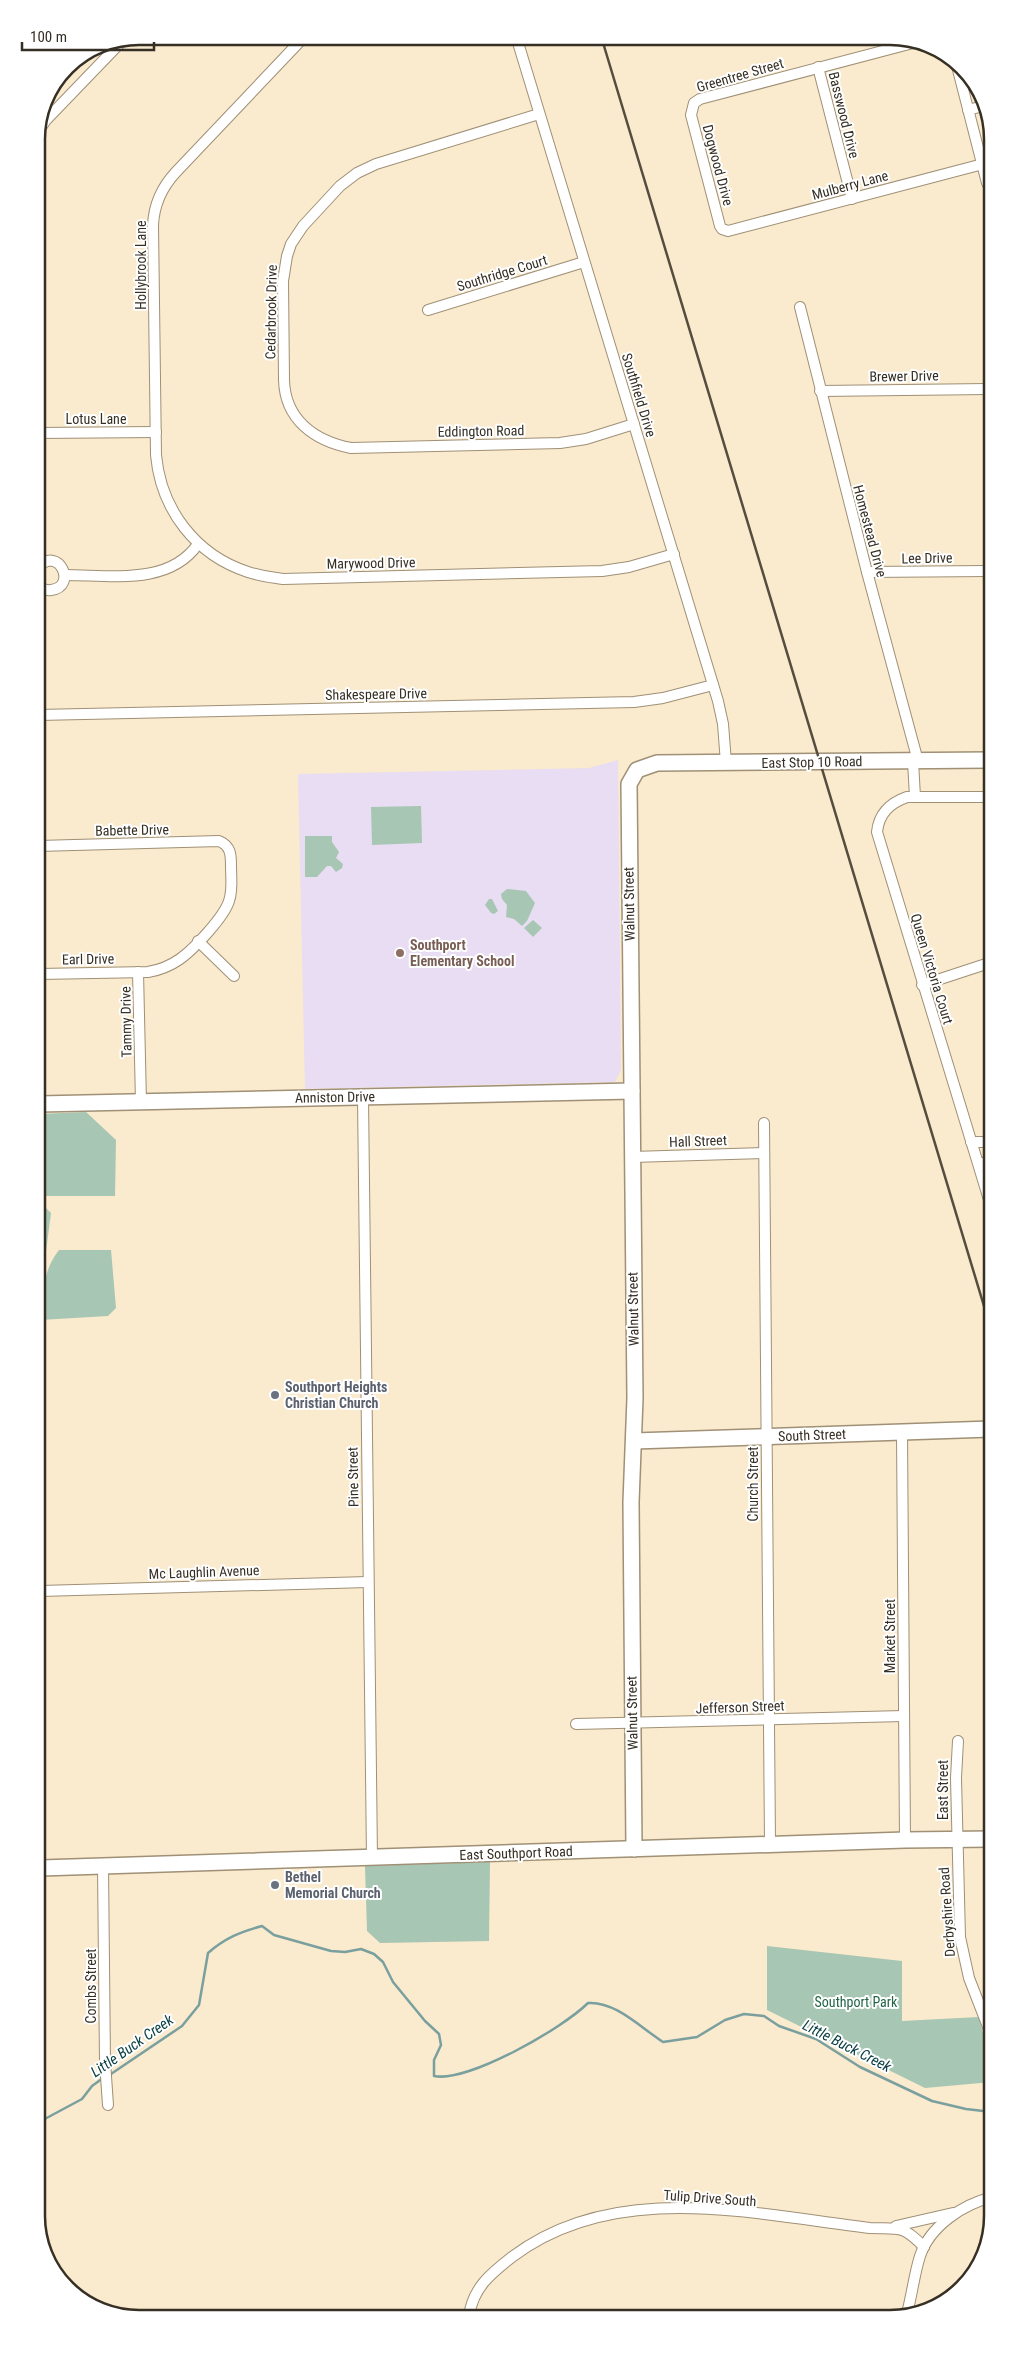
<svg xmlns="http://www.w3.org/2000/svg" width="1029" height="2355" font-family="'Roboto Condensed',sans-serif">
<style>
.education{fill:#e8ddf2}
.green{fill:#a7c6b3}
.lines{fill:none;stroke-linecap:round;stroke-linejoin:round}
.stream{stroke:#7a9f9f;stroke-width:2.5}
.street-casing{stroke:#9f9076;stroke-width:12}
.secondary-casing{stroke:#9f9076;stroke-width:18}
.street{stroke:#fff;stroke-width:10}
.secondary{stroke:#fff;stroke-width:15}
.rail{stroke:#554d3f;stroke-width:2.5}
.education-dot{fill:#8d6e63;stroke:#fff;stroke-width:2}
.worship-dot{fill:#6b7280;stroke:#fff;stroke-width:2}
.labels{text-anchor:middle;stroke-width:4;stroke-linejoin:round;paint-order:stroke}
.street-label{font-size:14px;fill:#352f24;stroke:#fff}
.education-label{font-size:14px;font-weight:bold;fill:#785e54;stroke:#fff;text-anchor:start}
.worship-label{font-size:14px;font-weight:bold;fill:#5b616d;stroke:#fff;text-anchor:start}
.park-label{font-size:14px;fill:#216544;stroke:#fff}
.water-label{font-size:15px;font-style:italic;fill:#0c4044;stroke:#fff}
.rim{fill:none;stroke:#352f24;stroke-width:2.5}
</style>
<rect width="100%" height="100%" fill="#faeace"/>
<!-- education -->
<path class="education" d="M618 760 621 1070 615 1082 305 1089 298 774 589 768Z"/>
<!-- green -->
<g class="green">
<path d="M421 806 422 843 372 845 371 807Z"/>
<path d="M305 836H332V842L339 852 336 858 343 864 342 868 336 872 331 866H327L317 877H305Z"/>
<path d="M507 889 526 891 535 903 527 921 522 926 514 919 506 917 507 905 502 899 501 894Z"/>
<path d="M489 899H492L498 911 494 914 491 913 485 905Z"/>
<path d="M533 920 542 928 533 937 524 928Z"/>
<path d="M86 1112 116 1140 115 1196H46L39 1191V1114Z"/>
<path d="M39 1207H45L51 1213 39 1306Z"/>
<path d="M59 1250H111L116 1308 108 1316 40 1320C42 1295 43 1270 59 1250Z"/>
<path d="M490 1862 489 1941 380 1943 367 1931 365 1866Z"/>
<path d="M767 1946 902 1961V2021L979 2017 992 2070V2082L925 2088 767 2010Z"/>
</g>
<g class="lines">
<!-- stream -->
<g class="stream">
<path d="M108 2076 182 2026 199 2005 208 1953C225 1938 240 1932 262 1926L274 1935 331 1951 345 1952 361 1949 374 1954 383 1962 393 1982 425 2021 439 2034 441 2045 434 2060V2076C468 2083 563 2028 588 2003 615 2001 640 2027 663 2042L697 2037 725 2020 744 2014 764 2016 779 2026 816 2039 860 2067 932 2101 966 2109 992 2112"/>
<path d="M41 2121 82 2099 92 2086 103 2078"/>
</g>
<!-- street casing -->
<g class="street-casing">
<g id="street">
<path d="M305 36 176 172C162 187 154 204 153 225L156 455C161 510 196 555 248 572 260 576 271 577 283 579L602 571 629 567 674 554"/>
<path d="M516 36 718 701 723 724 726 763"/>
<path d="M913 43 700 99 694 103 691 115 720 226 722 229 728 231 983 164"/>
<path d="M956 62 987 183"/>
<path d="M818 67 852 199"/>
<path d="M968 110 987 105"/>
<path d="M539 114 376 164 357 173 340 186 303 226 291 244 287 256 283 281 284 380C285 420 315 441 351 448L560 443 586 439 634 424"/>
<path d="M36 135 46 120 124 39"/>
<path d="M800 307 867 572 918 761"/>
<path d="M428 310 584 262"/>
<path d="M820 391 988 389"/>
<path d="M37 433 156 432"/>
<path d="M38 567C59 545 78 587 51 590 46 591 41 588 38 584"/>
<path d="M867 572 988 571"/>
<path d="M65 575C110 575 169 586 198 544"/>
<path d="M38 715 634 702 663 698 713 685"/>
<path d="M913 761 915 797"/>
<path d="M989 797H907C890 803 879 813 877 832L990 1203"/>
<path d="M38 846 219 841C231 846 231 855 231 866 231 878 233 890 229 901 224 917 194 949 180 959 170 966 160 970 148 972L39 974"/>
<path d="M198 941 234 976"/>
<path d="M138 972 141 1102"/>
<path d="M922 985 989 963"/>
<path d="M363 1097 372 1858"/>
<path d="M764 1123 770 1844"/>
<path d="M971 1142H990"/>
<path d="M632 1157 764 1153"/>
<path d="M979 1163H990"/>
<path d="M902 1432 905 1840"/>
<path d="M40 1591 368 1582"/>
<path d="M576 1724 904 1716"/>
<path d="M958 1741 956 1778 960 1937 969 1978 992 2037"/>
<path d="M103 1866 105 2062 108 2105"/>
<path d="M896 2226 953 2213"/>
<path d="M907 2313C912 2295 914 2275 920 2256 930 2226 963 2204 993 2197"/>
<path d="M469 2316C473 2288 490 2274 512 2257 615 2179 752 2214 870 2228 898 2229 902 2224 924 2247"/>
</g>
</g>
<!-- secondary casing -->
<g class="secondary-casing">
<g id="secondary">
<path d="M39 1104 632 1091"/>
<path d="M634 1441 991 1429"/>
<path d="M634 1849 631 1502 635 1398 629 784 637 770 657 763 989 760"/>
<path d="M41 1868 905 1840 992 1839"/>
</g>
</g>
<!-- street -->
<use href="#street" class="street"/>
<!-- secondary -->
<use href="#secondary" class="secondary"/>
<!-- rail -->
<path class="rail" d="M601 36 990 1326"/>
</g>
<!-- markers -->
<circle class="education-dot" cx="400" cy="953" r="5"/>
<g class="worship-dot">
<circle cx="275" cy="1395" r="5"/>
<circle cx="275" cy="1885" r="5"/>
</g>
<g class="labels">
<!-- street labels -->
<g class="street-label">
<text transform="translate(740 75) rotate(-16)" y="5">Greentree Street</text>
<text transform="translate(844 115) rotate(76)" y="5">Basswood Drive</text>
<text transform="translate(718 165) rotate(75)" y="5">Dogwood Drive</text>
<text transform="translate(850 185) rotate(-15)" y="5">Mulberry Lane</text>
<text transform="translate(141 265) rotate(-90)" y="5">Hollybrook Lane</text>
<text transform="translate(502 273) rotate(-17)" y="5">Southridge Court</text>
<text transform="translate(271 312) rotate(-89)" y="5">Cedarbrook Drive</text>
<text transform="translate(904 376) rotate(-1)" y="5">Brewer Drive</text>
<text transform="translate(639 395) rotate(73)" y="5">Southfield Drive</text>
<text x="96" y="424">Lotus Lane</text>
<text transform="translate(481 431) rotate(-1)" y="5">Eddington Road</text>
<text transform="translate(870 531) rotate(75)" y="5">Homestead Drive</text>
<text transform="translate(927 558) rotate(-1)" y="5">Lee Drive</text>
<text transform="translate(371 563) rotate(-1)" y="5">Marywood Drive</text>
<text transform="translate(376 694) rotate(-1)" y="5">Shakespeare Drive</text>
<text transform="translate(812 762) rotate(-1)" y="5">East Stop 10 Road</text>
<text transform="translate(132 830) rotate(-1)" y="5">Babette Drive</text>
<text transform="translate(629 904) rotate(-91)" y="5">Walnut Street</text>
<text transform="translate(88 959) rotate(-1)" y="5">Earl Drive</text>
<text transform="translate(932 969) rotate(73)" y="5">Queen Victoria Court</text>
<text transform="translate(126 1022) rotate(-91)" y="5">Tammy Drive</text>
<text transform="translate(335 1097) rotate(-1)" y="5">Anniston Drive</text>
<text transform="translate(698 1141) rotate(-2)" y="5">Hall Street</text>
<text transform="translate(633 1309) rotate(-91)" y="5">Walnut Street</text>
<text transform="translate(812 1435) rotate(-2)" y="5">South Street</text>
<text transform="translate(353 1477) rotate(-91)" y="5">Pine Street</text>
<text transform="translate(753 1484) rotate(-90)" y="5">Church Street</text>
<text transform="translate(204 1572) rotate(-2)" y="5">Mc Laughlin Avenue</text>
<text transform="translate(890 1636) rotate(-90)" y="5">Market Street</text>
<text transform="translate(740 1707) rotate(-2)" y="5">Jefferson Street</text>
<text transform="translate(632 1713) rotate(-91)" y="5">Walnut Street</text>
<text transform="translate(943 1790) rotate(-90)" y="5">East Street</text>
<text transform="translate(516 1853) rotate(-2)" y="5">East Southport Road</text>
<text transform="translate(947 1912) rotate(-94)" y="5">Derbyshire Road</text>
<text transform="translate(91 1986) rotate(-90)" y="5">Combs Street</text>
<text transform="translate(710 2198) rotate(4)" y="5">Tulip Drive South</text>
</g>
<!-- education labels -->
<g class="education-label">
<text x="410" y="950">Southport<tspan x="410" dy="16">Elementary School</tspan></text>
</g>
<!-- worship labels -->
<g class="worship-label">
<text x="285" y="1392">Southport Heights<tspan x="285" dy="16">Christian Church</tspan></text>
<text x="285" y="1882">Bethel<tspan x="285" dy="16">Memorial Church</tspan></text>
</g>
<!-- park labels -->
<g class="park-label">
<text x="856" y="2007">Southport Park</text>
</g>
<!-- water labels -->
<g class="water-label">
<text transform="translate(132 2046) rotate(-35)" y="5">Little Buck Creek</text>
<text transform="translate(847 2046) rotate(27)" y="5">Little Buck Creek</text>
</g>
</g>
<!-- crop -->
<path d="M0 0H1029V2355H0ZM139 45H890A94 94 0 0 1 984 139V2216A94 94 0 0 1 890 2310H139A94 94 0 0 1 45 2216V139A94 94 0 0 1 139 45Z" fill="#fff" fill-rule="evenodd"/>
<path class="rim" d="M139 45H890A94 94 0 0 1 984 139V2216A94 94 0 0 1 890 2310H139A94 94 0 0 1 45 2216V139A94 94 0 0 1 139 45Z"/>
<!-- scale -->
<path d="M22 42v8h132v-8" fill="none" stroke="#352f24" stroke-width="2.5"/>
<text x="30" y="42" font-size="15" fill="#352f24" stroke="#ffffff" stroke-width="4" paint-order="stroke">100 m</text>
</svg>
